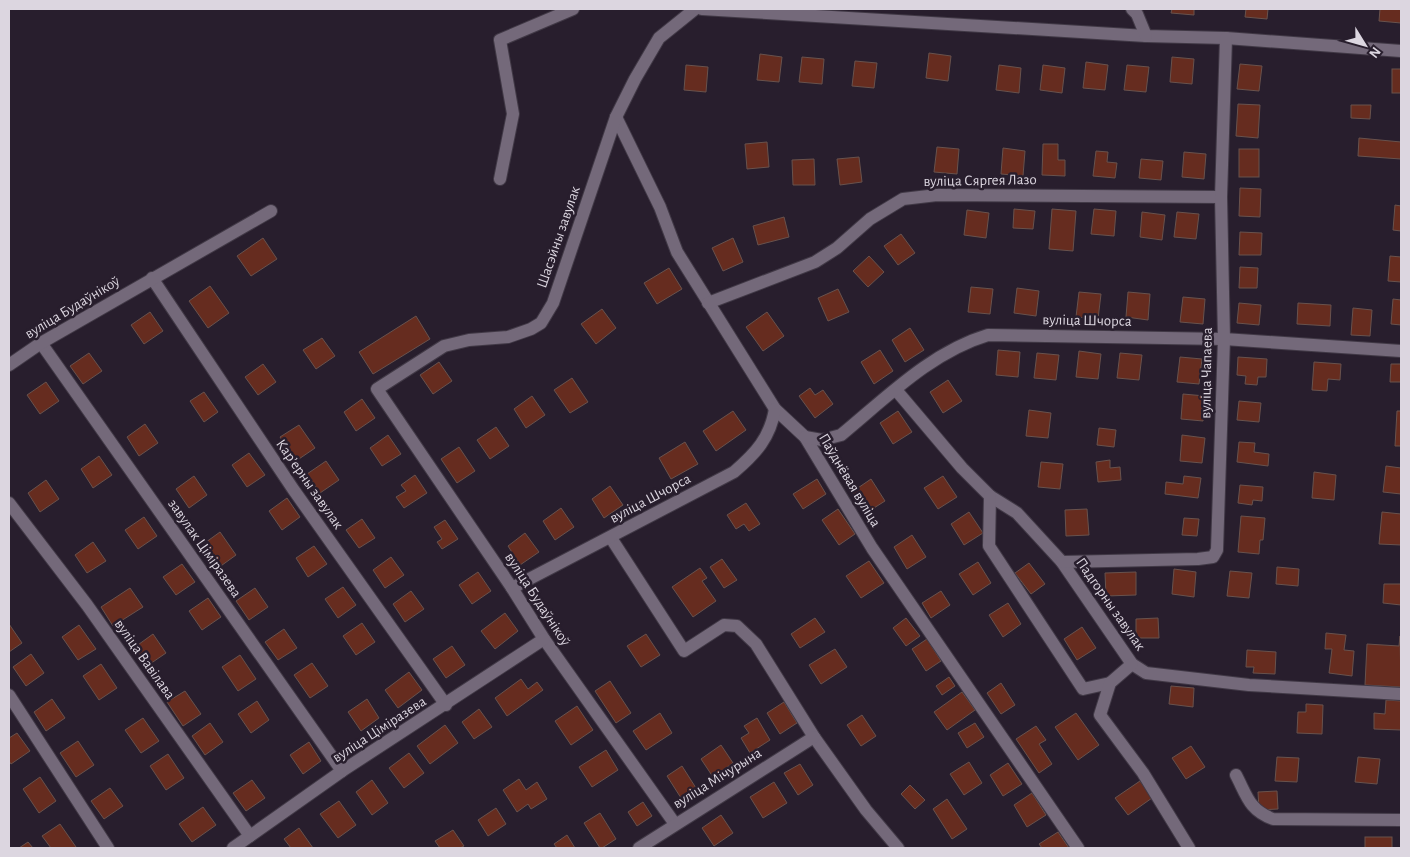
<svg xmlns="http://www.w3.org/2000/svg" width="1410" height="857" font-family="'Alegreya Sans',sans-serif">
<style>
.building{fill:#662c1f;stroke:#68524d}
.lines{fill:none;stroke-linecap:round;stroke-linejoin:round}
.minor-casing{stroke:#413946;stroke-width:14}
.minor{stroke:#74697a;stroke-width:12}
.labels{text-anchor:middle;stroke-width:5;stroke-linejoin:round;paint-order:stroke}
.street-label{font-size:15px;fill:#dcd6e0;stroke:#281e2d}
</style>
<rect width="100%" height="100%" fill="#281e2d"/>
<!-- building -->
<g class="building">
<path d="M1172 9H1194V15L1171 13Z"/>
<path d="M1246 9H1268L1267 19 1245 17Z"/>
<path d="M1380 9H1401V23L1379 21Z"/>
<path d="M929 53 951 56 948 81 926 78Z"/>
<path d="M760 54 782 57 779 82 757 80Z"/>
<path d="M802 57 824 59 822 84 799 82Z"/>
<path d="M1172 57 1194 59 1192 84 1170 82Z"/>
<path d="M855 61 877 63 874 88 852 86Z"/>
<path d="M1086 62 1108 65 1105 90 1083 88Z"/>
<path d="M1240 64 1262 66 1259 91 1237 89Z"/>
<path d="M686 65 708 67 706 92 684 90Z"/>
<path d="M999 65 1021 68 1019 93 996 90Z"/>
<path d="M1043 65 1065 68 1062 93 1040 90Z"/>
<path d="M1127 65 1149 67 1146 92 1124 90Z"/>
<rect x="1392" y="69" width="9" height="24"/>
<path d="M1238 104 1260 105 1258 138 1236 136Z"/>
<path d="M1351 105H1371L1370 119 1351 118Z"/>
<path d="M1359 138 1401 142V159L1358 156Z"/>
<path d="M767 142 769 167 747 169 745 144Z"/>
<path d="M1043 144H1058V160H1065V176L1042 175Z"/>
<path d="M937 147 959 149 957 174 934 172Z"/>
<path d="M1003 148 1025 151 1023 176 1001 174Z"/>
<rect x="1239" y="149" width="20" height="28"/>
<path d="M1096 151 1108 152 1107 162 1117 163 1115 178 1093 176Z"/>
<path d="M1184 152 1206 154 1204 179 1182 177Z"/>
<path d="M859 157 862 182 840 185 837 159Z"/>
<path d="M814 159 815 185H793L792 160Z"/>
<path d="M1141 159 1163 161 1161 180 1139 178Z"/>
<path d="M1240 188 1261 189 1260 217 1239 216Z"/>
<path d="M1395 205 1401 206V231L1393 230Z"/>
<path d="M1014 209 1035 211 1033 229 1013 228Z"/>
<path d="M1052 209 1076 211 1073 251 1049 249Z"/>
<path d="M1094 209 1116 211 1114 236 1091 234Z"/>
<path d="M967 210 989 213 986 238 964 235Z"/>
<path d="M1142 212 1165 215 1162 240 1140 237Z"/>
<path d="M1177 212 1199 214 1196 239 1174 237Z"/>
<path d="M784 217 789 237 758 245 753 226Z"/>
<path d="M1240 232 1262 233 1261 255H1239Z"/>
<path d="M901 234 915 253 898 265 884 246Z"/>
<path d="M263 238 277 259 251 276 237 256Z"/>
<path d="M733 238 743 262 723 271 712 248Z"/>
<path d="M869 256 884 272 868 287 853 271Z"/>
<path d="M1390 256 1401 257V282L1388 281Z"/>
<path d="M1240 267 1258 268 1257 288H1239Z"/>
<path d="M669 268 682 289 657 304 644 283Z"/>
<path d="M210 286 229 313 208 328 189 301Z"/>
<path d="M971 287 993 289 990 314 968 312Z"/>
<path d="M1017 288 1039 291 1036 316 1014 313Z"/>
<path d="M838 289 849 312 828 321 818 298Z"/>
<path d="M1079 292 1101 294 1098 319 1076 317Z"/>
<path d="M1128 292 1150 294 1148 320 1126 317Z"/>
<path d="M1183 297 1205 299 1203 324 1180 322Z"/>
<path d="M1393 299 1401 300V325L1391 324Z"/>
<path d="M1239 303 1261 305 1259 325 1237 323Z"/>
<path d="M1298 303 1331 305 1330 326 1297 324Z"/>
<path d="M1353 308 1372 310 1370 336 1351 335Z"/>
<path d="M602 309 616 328 596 344 581 324Z"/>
<path d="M150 312 163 331 144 344 131 325Z"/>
<path d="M767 312 784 336 763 351 746 327Z"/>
<path d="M416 316 430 339 373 374 359 352Z"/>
<path d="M910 328 924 350 905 362 892 340Z"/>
<path d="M322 338 335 356 316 369 303 350Z"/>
<path d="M880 350 893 371 874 384 861 362Z"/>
<path d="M998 350 1020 352 1018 377 996 375Z"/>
<path d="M1079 351 1101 354 1098 379 1076 377Z"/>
<path d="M89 353 102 371 83 384 70 366Z"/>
<path d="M1037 353 1059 355 1056 380 1034 378Z"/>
<path d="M1120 353 1142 355 1139 380 1117 378Z"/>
<path d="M1180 357 1202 359 1199 384 1177 382Z"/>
<path d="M1238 357 1267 359 1266 377H1258L1257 385 1245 384 1246 376 1237 375Z"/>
<path d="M439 362 452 381 433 394 420 375Z"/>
<path d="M1314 362 1341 364 1340 380 1328 379 1327 391 1312 390Z"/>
<path d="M263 364 276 382 258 395 245 377Z"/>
<path d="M1391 364H1401V382H1390Z"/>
<path d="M572 378 588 402 570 413 554 390Z"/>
<path d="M948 380 962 401 943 413 930 392Z"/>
<path d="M46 382 59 401 40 414 27 395Z"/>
<path d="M810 388 815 395 823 390 833 404 815 418 799 396Z"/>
<path d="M204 392 218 412 204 422 190 401Z"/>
<path d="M1183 394 1205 396 1203 421 1181 419Z"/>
<path d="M532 396 545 415 526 428 514 409Z"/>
<path d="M362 399 375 418 356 431 344 412Z"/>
<path d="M1239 401 1261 403 1259 422 1237 420Z"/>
<path d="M1029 410 1051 413 1048 438 1026 436Z"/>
<path d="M733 411 746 430 716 451 703 431Z"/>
<path d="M898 411 912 432 893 444 880 423Z"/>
<path d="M1397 411H1401V446H1395Z"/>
<path d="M145 424 158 443 139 456 127 437Z"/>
<path d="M299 425 315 448 296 461 280 437Z"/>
<path d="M496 427 509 446 490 459 477 440Z"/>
<path d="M1099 428 1116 430 1114 447 1097 445Z"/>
<path d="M388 435 401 454 382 466 370 448Z"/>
<path d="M1182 435 1205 438 1202 463 1180 461Z"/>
<path d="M685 442 698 464 671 479 659 458Z"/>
<path d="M1239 442 1255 443 1254 452 1269 454 1268 466 1237 462Z"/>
<path d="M459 447 475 471 457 483 441 459Z"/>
<path d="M249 453 265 475 247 487 232 465Z"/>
<path d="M99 456 112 475 93 488 81 469Z"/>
<path d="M1110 460V468L1120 467 1121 480 1098 482 1096 462Z"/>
<path d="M326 461 339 480 320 493 307 474Z"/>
<path d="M1041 462 1063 464 1060 489 1038 487Z"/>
<path d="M1386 466 1401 468V494L1383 492Z"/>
<path d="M1314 472 1336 475 1334 500 1312 498Z"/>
<path d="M415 475 427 493 404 508 396 497 406 491 401 485Z"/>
<path d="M194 476 207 495 189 508 176 489Z"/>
<path d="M943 476 957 497 938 509 924 488Z"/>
<path d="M1184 476 1201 478 1198 498 1165 494 1166 482 1183 484Z"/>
<path d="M817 479 826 494 803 509 793 494Z"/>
<path d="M871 479 885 501 866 513 852 492Z"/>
<path d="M46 480 59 499 40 512 28 493Z"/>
<path d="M1240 485 1263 487 1262 501 1253 500 1252 505 1238 503Z"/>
<path d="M610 486 623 505 604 518 592 499Z"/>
<path d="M287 498 300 517 282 530 269 511Z"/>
<path d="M746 503 760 524 749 531 744 524 736 529 727 515Z"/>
<path d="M561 508 574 527 555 540 543 521Z"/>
<path d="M838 509 855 534 839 545 822 520Z"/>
<path d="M1087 509 1089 535 1066 536 1065 510Z"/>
<path d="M969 512 983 533 964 545 951 524Z"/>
<path d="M1382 512 1401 514V545L1379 544Z"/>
<path d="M1241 516 1265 518 1263 540H1260L1259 554 1238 552Z"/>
<path d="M144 517 157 536 138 549 125 530Z"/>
<path d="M1184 518 1199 519 1197 536 1182 535Z"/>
<path d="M362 519 375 538 359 548 346 530Z"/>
<path d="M445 520 458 539 442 549 437 542 442 539 434 527Z"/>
<path d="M220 532 236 555 218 568 202 545Z"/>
<path d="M525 533 539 552 520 565 508 546Z"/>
<path d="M912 535 926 557 907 569 894 547Z"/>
<path d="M93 542 106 561 87 573 75 555Z"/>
<path d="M314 546 327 564 308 577 296 558Z"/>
<path d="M391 557 404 575 385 588 373 570Z"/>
<path d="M722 559 737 580 724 588 710 567Z"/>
<path d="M869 561 884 583 861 598 846 576Z"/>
<path d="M978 562 991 583 973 595 959 574Z"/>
<path d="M1029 563 1045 584 1031 594 1015 573Z"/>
<path d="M182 564 195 582 176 595 163 577Z"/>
<path d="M1277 567 1299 569 1298 586 1276 584Z"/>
<path d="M700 568 707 578 702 581 716 601 693 617 672 587Z"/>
<path d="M1174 569 1196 572 1194 597 1172 594Z"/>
<path d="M1230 571 1252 573 1249 598 1227 596Z"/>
<path d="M478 572 491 591 472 604 459 585Z"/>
<path d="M1136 572V595L1106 596 1105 573Z"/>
<path d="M1384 584H1401V605L1383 603Z"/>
<path d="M343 587 356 605 338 618 325 599Z"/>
<path d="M130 588 143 607 113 626 101 607Z"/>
<path d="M255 588 268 607 249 620 236 601Z"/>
<path d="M411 591 424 609 405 622 393 604Z"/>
<path d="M941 591 950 605 931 618 922 603Z"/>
<path d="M208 598 221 617 202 630 189 611Z"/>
<path d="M1008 603 1021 624 1003 637 989 615Z"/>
<path d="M505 613 518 631 495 649 481 631Z"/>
<path d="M815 618 825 632 800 648 791 634Z"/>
<path d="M906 618 920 636 906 646 893 628Z"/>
<path d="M1158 618 1159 638H1136V619Z"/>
<path d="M362 623 375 642 356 655 343 636Z"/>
<path d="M9 624 22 643 9 652Z"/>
<path d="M79 625 96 649 78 660 62 637Z"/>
<path d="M1082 627 1096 648 1077 660 1064 639Z"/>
<path d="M284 629 297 648 278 660 265 642Z"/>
<path d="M1326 633 1346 635 1344 650 1354 651 1352 676 1329 673 1332 649H1325Z"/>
<path d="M153 634 166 653 147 666 135 647Z"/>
<path d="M646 634 660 655 641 667 627 646Z"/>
<path d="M1400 636 1401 687 1365 685 1367 644 1399 646Z"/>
<path d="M927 639 941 661 926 671 912 649Z"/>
<path d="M452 646 465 665 446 678 433 659Z"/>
<path d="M835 649 847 667 821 684 809 665Z"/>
<path d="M1247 650 1276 652 1275 674 1253 673 1254 667H1246Z"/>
<path d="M31 654 44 673 26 686 13 667Z"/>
<path d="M240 655 256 679 238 691 222 667Z"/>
<path d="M312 663 328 686 310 698 294 675Z"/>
<path d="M101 664 117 688 99 700 83 676Z"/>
<path d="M409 672 422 690 398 708 385 690Z"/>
<path d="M949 677 955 686 942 695 936 686Z"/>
<path d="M521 679 528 689 537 682 543 690 507 716 495 698Z"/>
<path d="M610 681 631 713 616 723 595 691Z"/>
<path d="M1001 683 1015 705 1001 714 987 693Z"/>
<path d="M1171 686 1194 688 1193 707 1169 704Z"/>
<path d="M185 691 201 714 183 726 167 702Z"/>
<path d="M962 692 975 710 947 730 934 712Z"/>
<path d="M52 699 65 718 46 731 34 712Z"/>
<path d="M367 699 379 718 361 731 348 712Z"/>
<path d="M1386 700 1401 701V730L1374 729V713L1385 714Z"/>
<path d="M257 701 269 720 251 733 238 714Z"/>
<path d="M784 702 797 723 780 734 767 713Z"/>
<path d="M1306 704 1323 705 1322 734 1297 733 1298 712H1306Z"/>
<path d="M577 706 593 730 571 745 555 721Z"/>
<path d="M479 709 492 727 474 739 462 722Z"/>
<path d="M660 713 672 733 646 750 633 731Z"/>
<path d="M1076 713 1099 745 1078 760 1055 727Z"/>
<path d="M862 715 876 736 861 746 847 725Z"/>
<path d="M143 718 159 741 141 753 125 730Z"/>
<path d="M757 718 770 740 750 753 741 738 749 733 744 726Z"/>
<path d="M210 723 223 742 205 755 192 736Z"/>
<path d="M975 723 984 737 967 748 958 733Z"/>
<path d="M445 725 458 743 430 764 417 746Z"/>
<path d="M1036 726 1046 740 1039 744 1052 764 1039 773 1016 739Z"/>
<path d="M17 733 30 751 11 764 9 761V738Z"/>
<path d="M78 741 94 765 76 777 60 753Z"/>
<path d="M309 742 321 761 303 774 290 755Z"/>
<path d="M721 745 733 763 713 777 701 759Z"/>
<path d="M1191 746 1205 767 1186 779 1172 758Z"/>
<path d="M606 750 618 770 592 787 579 767Z"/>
<path d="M409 753 424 773 404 788 389 768Z"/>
<path d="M168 754 184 778 166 790 150 766Z"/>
<path d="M1277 757 1299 758 1297 782 1275 781Z"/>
<path d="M1358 757 1380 759 1377 784 1355 782Z"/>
<path d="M969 762 982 783 964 795 950 774Z"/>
<path d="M1008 763 1022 784 1003 796 990 775Z"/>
<path d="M800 764 813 785 798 795 784 773Z"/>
<path d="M682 766 696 788 681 798 667 776Z"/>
<path d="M40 777 56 801 39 813 23 789Z"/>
<path d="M519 779 526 790 537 782 547 799 531 809 528 804 517 812 503 790Z"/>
<path d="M252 780 265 798 246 811 233 793Z"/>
<path d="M372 780 388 803 372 815 356 792Z"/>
<path d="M1140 781 1152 798 1128 815 1115 798Z"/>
<path d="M774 782 787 803 763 818 750 797Z"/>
<path d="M910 785 925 800 915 809 901 794Z"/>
<path d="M110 788 123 806 104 819 91 801Z"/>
<path d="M1277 791 1278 809 1259 810 1258 792Z"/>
<path d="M1032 793 1046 815 1027 827 1014 805Z"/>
<path d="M947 799 967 829 952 839 933 809Z"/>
<path d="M339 801 356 825 338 838 320 814Z"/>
<path d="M643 802 652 816 637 826 628 812Z"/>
<path d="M203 807 216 825 192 842 179 824Z"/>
<path d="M496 808 506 824 488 836 478 820Z"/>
<path d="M600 813 616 839 602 848H600L584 823Z"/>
<path d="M721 815 733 833 714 846 702 828Z"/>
<path d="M60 824 76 847 75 848H51L42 836Z"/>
<path d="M299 828 313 848H291L284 839Z"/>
<path d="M453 830 464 846 460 848H440L435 841Z"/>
<path d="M1058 832 1069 848H1042L1039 844Z"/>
<path d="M567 835 575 848H557L554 844Z"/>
<rect x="1365" y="837" width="27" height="11"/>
<path d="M28 842 33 848H19Z"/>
</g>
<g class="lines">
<!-- minor casing -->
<g class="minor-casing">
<g id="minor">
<path d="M702 9 1146 36 1226 38 1401 51"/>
<path d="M1132 9 1137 14 1146 36"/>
<path d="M616 117 660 207 677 252 775 409 805 437 872 548 1078 848"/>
<path d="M500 179 513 114 500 40 573 9"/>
<path d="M152 278 293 489 446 705"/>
<path d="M708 303 815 262 837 248 870 219 903 199 937 195 1221 197"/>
<path d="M41 343 342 771"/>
<path d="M9 365 41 343 271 211"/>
<path d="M896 390 962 468 990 496 1017 513 1062 562 1132 664 1146 673 1249 685 1401 694"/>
<path d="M805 437 822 440 841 435C886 398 931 352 988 335L1224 339 1401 351"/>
<path d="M990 496 989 546 1083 689 1110 683"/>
<path d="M9 503 87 605 250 836"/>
<path d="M611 538 684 651 724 625 737 626 756 644 814 737 866 810 898 848"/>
<path d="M1062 562 1198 559 1213 557 1217 550 1224 339 1221 197 1226 38"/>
<path d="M512 588 734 472C756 453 770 438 775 409"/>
<path d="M1132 664 1110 683 1100 715 1143 773 1189 848"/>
<path d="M9 695 108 848"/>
<path d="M1236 775C1247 796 1249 810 1273 819L1401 820"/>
<path d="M675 824 544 639 512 588 377 389 444 346 469 340 508 337 531 329 541 323 553 303 616 117 635 79 659 38 695 9"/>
<path d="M233 848 342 771 544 639"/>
<path d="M639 848 814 737"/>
</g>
</g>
<!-- minor -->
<use href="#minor" class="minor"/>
</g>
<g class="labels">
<!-- street labels -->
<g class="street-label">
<text transform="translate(980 180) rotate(-1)" y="5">вуліца Сяргея Лазо</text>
<text transform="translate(558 237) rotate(-71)" y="5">Шасэйны завулак</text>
<text transform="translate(72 307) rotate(-31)" y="5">вуліца Будаўнікоў</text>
<text transform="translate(1087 320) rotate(1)" y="5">вуліца Шчорса</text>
<text transform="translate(1206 373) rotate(-89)" y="5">вуліца Чапаева</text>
<text transform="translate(850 480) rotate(59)" y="5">Паўднёвая вуліца</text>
<text transform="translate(310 484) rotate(55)" y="5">Карʼерны завулак</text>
<text transform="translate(650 498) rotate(-28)" y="5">вуліца Шчорса</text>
<text transform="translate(205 548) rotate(55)" y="5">завулак Ціміразева</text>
<text transform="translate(538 599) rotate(57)" y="5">вуліца Будаўнікоў</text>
<text transform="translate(1111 604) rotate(55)" y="5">Падгорны завулак</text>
<text transform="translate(145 659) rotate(55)" y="5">вуліца Вавілава</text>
<text transform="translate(379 729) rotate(-33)" y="5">вуліца Ціміразева</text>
<text transform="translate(717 778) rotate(-32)" y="5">вуліца Мічурына</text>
</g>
</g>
<!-- border -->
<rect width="1410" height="857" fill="none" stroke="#dcd6e0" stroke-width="20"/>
<!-- north arrow -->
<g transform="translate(1365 45) rotate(127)" stroke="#281e2d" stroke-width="4" paint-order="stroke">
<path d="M0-4L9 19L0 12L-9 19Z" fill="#dcd6e0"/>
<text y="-8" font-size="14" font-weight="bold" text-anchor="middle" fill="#dcd6e0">N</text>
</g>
</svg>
